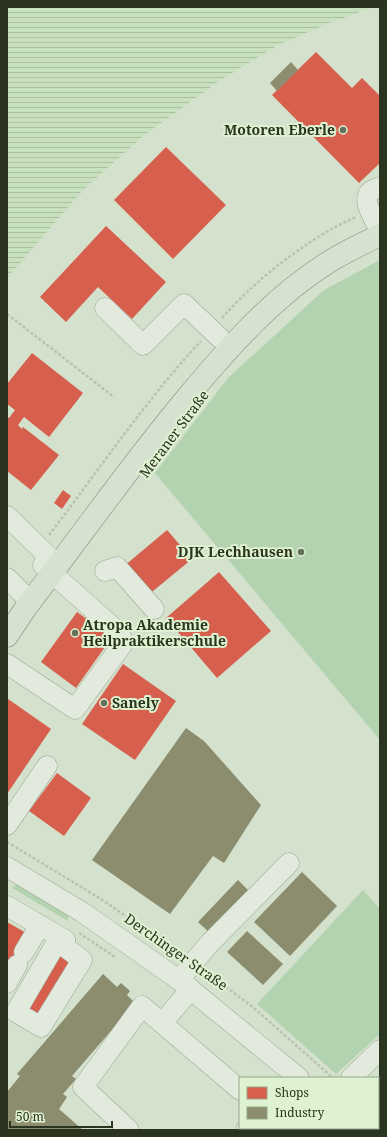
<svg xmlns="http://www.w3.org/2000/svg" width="387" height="1137" font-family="'Noto Serif',serif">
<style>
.farmland{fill:url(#farmland-rules)}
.grass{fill:#b3d3b0}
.shops{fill:#d6604d}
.industry{fill:#8c8c6e}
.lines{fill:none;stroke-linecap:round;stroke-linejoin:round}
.minor-casing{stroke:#9da695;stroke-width:21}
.major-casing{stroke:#838c7c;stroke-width:23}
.path{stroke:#bac2b4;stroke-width:2.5;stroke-dasharray:3 2;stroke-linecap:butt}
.minor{stroke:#e2eadd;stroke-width:20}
.major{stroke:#d6e1cf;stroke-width:22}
.poi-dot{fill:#66715b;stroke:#def2d2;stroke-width:1.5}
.labels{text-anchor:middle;stroke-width:4;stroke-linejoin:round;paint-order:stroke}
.poi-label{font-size:14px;font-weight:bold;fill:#2b341e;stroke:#def2d2;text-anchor:end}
.street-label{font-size:14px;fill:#2b341e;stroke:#def2d2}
</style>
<defs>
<pattern id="farmland-rules" width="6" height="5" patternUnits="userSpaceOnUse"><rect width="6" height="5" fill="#c7e0bd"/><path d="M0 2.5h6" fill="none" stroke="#abc1a2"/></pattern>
</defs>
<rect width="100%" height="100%" fill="#d4e1cc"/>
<!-- farmland -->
<path class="farmland" d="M7 7H374L329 23 280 44 222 79 143 136 82 191 7 278Z"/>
<!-- grass -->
<g class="grass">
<path d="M380 260V740L155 473 228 378 324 290Z"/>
<path d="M20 884 68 913V921L12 888 16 885Z"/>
<path d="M363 890 380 909V1034L336 1074 257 1004Z"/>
</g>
<!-- shops -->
<g class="shops">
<path d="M316 52 352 88 362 78 380 96V163L359 183 272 95Z"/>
<path d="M166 147 226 205 173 259 114 200Z"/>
<path d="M106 226 166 282 132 319 98 287 66 322 40 297Z"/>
<path d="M32 353 83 393 49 437 24 417 18 425 22 429 23 427 59 455 31 490 7 471V417L9 418 15 410 7 404V384Z"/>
<path d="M63 490 71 496 62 509 54 503Z"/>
<path d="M167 530 192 559 147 596 123 567Z"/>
<path d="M219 572 271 631 217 678 166 618Z"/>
<path d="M77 612 112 637 76 688 41 662Z"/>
<path d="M123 664 176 701 135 760 82 724Z"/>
<path d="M8 699 51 729 7 794V700Z"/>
<path d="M57 773 91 798 64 836 29 811Z"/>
<path d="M7 922 28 934 7 972Z"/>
<path d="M60 955 70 961 37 1019 27 1013Z"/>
</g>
<!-- industry -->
<g class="industry">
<path d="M291 62 298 70 277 91 270 83Z"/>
<path d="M186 728 204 741 261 805 224 863 213 856 170 914 92 860Z"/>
<path d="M302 872 337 906 290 956 254 922Z"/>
<path d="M238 880 251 893 211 934 198 922Z"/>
<path d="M247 931 283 964 263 985 227 952Z"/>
<path d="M103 974 117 987 121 983 130 991 127 995 135 1003 72 1076 76 1079 63 1094 67 1097 59 1109 83 1130H7V1092L20 1076 17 1074Z"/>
</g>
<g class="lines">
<!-- minor casing -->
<g class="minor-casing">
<g id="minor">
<path d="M380 187C377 188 373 190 371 191 360 200 376 221 380 231"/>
<path d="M105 308 143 345 184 304 220 338"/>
<path d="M7 516 49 557"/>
<path d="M105 571 117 567 154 609"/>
<path d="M7 578 31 602"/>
<path d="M7 664 75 709 124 642 115 629 43 565"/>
<path d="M7 825 47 766"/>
<path d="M7 867 82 912 179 980 299 1078"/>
<path d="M7 906 65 940"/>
<path d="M65 940V947L82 960 41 1027 16 1012 57 942Z"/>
<path d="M24 952 40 925"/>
<path d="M179 980 208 945 289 863"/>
<path d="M7 983 17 965"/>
<path d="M162 1023 191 989"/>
<path d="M351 1078 380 1050"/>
<path d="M355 1128 357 1130"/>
<path d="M129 1130 83 1087 142 1006 240 1090"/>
<path d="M246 1130 248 1128"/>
<path d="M298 1130 300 1128"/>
</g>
</g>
<!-- major casing -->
<g class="major-casing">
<path id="major" d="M7 636 27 606C81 536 132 463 189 395 231 345 275 295 332 260 347 251 364 243 380 235"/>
</g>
<!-- path -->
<g class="path">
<path d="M7 314 114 397"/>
<path d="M222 318C251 285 286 257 323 234 334 227 345 222 356 217"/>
<path d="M49 535C99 470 145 401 201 341"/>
<path d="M7 842 101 899 181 954"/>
<path d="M79 933 115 957"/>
<path d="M206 972 254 1008 333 1078"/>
<path d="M378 1122 380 1125"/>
<path d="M329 1128 331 1130"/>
</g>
<!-- minor -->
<use href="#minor" class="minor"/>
<!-- major -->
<use href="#major" class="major"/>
</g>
<!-- markers -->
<g class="poi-dot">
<circle cx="343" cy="130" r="4"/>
<circle cx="301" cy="552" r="4"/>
<circle cx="75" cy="633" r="4"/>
<circle cx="104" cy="703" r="4"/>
</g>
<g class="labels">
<!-- poi labels -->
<g class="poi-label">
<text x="335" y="135">Motoren Eberle</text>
<text x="293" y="557">DJK Lechhausen</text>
<text x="83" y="630" text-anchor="start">Atropa Akademie<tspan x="83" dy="16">Heilpraktikerschule</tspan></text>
<text x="112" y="708" text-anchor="start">Sanely</text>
</g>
<!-- street labels -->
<g class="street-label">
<text transform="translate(174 434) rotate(-53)" y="5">Meraner Straße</text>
<text transform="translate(176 952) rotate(35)" y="5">Derchinger Straße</text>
</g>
</g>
<!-- border -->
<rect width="387" height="1137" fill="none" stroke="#2b341e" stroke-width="16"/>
<!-- legend -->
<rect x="239" y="1077" width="140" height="52" fill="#def2d2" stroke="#96a68a"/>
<rect x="247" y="1087" width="20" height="12" fill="#d6604d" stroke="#96a68a"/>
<text x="275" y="1097" font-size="12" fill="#2b341e">Shops</text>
<rect x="247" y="1107" width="20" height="12" fill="#8c8c6e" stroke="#96a68a"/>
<text x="275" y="1117" font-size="12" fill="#2b341e">Industry</text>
<!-- scale -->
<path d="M10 1121v6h102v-6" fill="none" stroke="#2b341e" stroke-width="2"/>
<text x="16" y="1121" font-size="12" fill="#2b341e" stroke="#def2d2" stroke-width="3" paint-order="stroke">50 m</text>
</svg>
